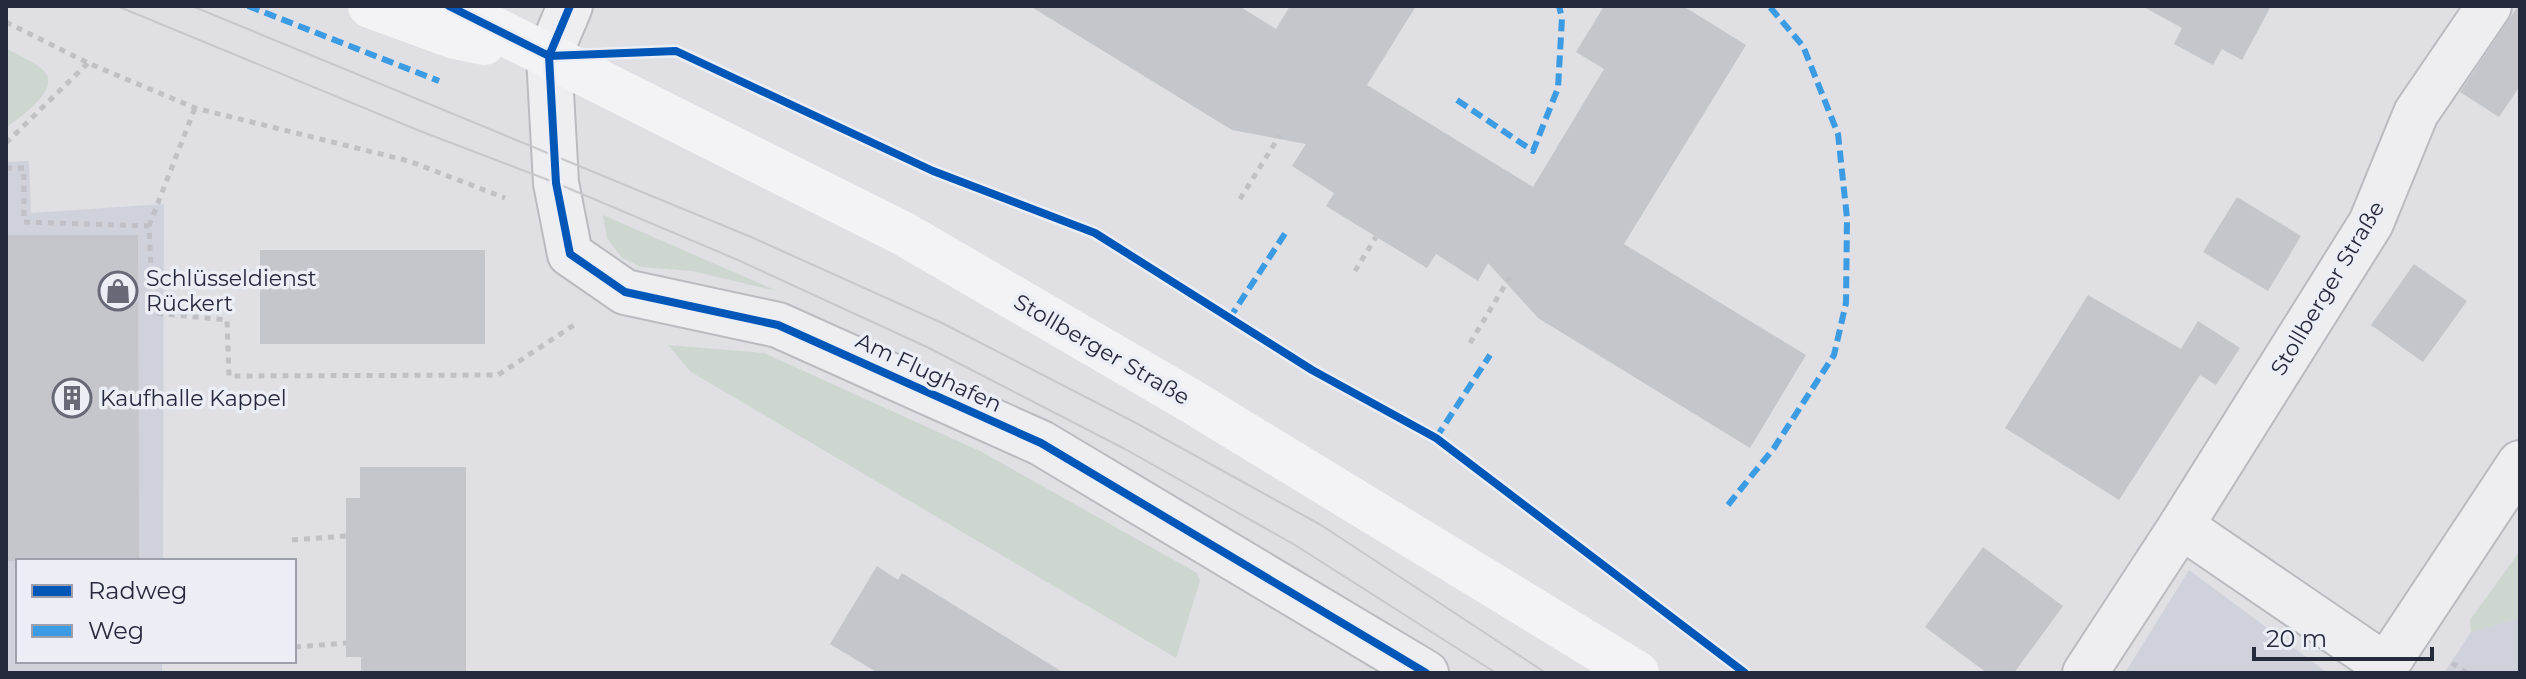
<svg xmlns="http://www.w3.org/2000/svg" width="2526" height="679" font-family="Montserrat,sans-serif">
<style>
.built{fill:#d0d2db}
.green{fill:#cdd7cf}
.building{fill:#c5c6cb}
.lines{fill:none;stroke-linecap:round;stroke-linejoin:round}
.street-casing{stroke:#babbc0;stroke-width:48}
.path{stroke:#c0c0c6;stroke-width:5;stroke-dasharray:6 6;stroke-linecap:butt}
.street{stroke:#eeeef1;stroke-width:44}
.secondary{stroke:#f3f3f5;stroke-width:44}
.tram{stroke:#c8c8cc;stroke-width:2}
.quiet{stroke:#3c9ce3;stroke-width:6;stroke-dasharray:12 6;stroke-linecap:butt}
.cycleway-casing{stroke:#eceef5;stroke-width:13}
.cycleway{stroke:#0057b8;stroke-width:8}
.labels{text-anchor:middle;stroke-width:7;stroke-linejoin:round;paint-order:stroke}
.poi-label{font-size:22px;fill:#262a3d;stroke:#eceef5;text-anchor:start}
.street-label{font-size:22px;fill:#262a3d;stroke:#eceef5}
</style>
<rect width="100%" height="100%" fill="#dfdfe4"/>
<!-- built -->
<g class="built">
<path d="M29 161 31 213 164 204 163 561H18V661H162V673H6V162Z"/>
<path d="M2189 570 2325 671 2324 673H2125Z"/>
<path d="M2520 618V673H2444L2471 632Z"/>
</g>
<!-- green -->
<g class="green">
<path d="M6 48C17 55 35 62 44 71 62 90 19 117 6 128Z"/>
<path d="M603 215 777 291 692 271 641 267 622 258 607 238Z"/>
<path d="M668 345 764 353 982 452 1197 573 1200 581 1176 658 691 372Z"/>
<path d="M2520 551V618L2471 632 2470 620Z"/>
</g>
<!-- building -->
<g class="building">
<path d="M1030 6H1239L1276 29 1290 6H1416L1367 85 1533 187 1604 69 1576 52 1604 6H1683L1746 45 1624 244 1806 355 1750 448 1538 318 1488 263 1478 281 1436 254 1427 268 1326 206 1334 193 1292 166 1306 144 1232 130Z"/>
<path d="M2142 6H2271L2242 60 2222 49 2213 65 2174 44 2182 28Z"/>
<path d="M2518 6 2520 86 2499 117 2460 92Z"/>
<path d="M2237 197 2301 236 2268 291 2203 252Z"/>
<path d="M6 235H138L139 561H6Z"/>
<rect x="260" y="250" width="225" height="94"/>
<path d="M2414 264 2467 301 2423 362 2371 325Z"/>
<path d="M2088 295 2181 349 2198 321 2240 348 2216 385 2200 375 2119 500 2005 428Z"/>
<path d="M360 467H466V673H361V657H346V498H360Z"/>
<path d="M1983 547 2063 606 2014 673H1987L1925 627Z"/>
<path d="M877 566 898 580 902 573 1064 673H878L830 644Z"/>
</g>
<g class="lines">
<!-- street casing -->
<g class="street-casing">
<g id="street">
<path d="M570 6 549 56 556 183 570 254 625 292 778 325 1041 443 1426 673"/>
<path d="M2181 526 2386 666"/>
<path d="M2085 673 2181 526 2371 223 2416 113 2489 6"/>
<path d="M2381 673 2520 463"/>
</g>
</g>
<!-- path -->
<g class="path">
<path d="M6 22 88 63 195 108 409 161 505 198"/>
<path d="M6 143 88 63"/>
<path d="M6 168H24V222L149 226 153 313 227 320 229 376 498 375 577 323"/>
<path d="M1240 199 1280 135"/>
<path d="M149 226 195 108"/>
<path d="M1355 271 1376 237"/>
<path d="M1470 343 1510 277"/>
<path d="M292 540 346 536"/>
<path d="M295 647 346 643"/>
<path d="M2452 663 2467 673"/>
</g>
<!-- street -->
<use href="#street" class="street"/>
<!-- secondary -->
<g class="secondary">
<path d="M370 6 455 37 484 43"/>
<path d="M449 6 904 234 1191 401 1637 673"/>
</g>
<!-- tram -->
<g class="tram">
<path d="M117 6 420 131 556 183 738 260 929 348 1125 449 1295 545 1496 673"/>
<path d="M192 6 751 237 942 323 1136 423 1321 525 1546 673"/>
</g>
<!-- quiet -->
<g class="quiet">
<path d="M248 6 439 81"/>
<path d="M1457 100 1533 151 1558 88 1562 18 1559 6"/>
<path d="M1229 319 1288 229"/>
<path d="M1436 438 1490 355"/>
<path d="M1728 505 1774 448 1834 355 1846 303 1847 218 1838 134 1803 46 1769 6"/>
</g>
<!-- cycleway casing -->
<g class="cycleway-casing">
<g id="cycleway">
<path d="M449 6 549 56 676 51 933 171 1095 233 1312 370 1436 438 1745 673"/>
<path d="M570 6 549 56 556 183 570 254 625 292 778 325 1041 443 1426 673"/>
</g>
</g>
<!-- cycleway -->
<use href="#cycleway" class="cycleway"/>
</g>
<!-- icons -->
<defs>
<g id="shop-ring" transform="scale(2)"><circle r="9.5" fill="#eceef5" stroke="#676977" stroke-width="1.5"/><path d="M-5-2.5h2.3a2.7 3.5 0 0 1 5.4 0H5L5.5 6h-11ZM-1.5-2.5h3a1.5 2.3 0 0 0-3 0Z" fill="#676977"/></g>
<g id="building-ring" transform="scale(2)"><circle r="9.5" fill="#eceef5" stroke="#676977" stroke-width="1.5"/><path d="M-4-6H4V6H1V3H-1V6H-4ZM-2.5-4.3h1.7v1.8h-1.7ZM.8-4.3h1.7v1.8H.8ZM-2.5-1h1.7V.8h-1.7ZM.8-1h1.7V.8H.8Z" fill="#676977"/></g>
</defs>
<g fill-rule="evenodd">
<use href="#shop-ring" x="118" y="291"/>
<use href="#building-ring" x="72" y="398"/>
</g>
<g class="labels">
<!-- poi labels -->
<g class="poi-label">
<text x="146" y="286">Schlüsseldienst<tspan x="146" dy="25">Rückert</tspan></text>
<text x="100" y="406">Kaufhalle Kappel</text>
</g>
<!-- street labels -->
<g class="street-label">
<text transform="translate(2327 288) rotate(-59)" y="8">Stollberger Straße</text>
<text transform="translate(1102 349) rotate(30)" y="8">Stollberger Straße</text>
<text transform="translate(929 372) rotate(25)" y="8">Am Flughafen</text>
</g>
</g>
<!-- border -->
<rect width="2526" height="679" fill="none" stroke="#262a3d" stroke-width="16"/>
<!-- legend -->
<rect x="16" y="559" width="280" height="104" fill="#eceef5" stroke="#9da0ab" stroke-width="2"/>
<rect x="32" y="585" width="40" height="12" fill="#0057b8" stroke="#9da0ab" stroke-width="2"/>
<text x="88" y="599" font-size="24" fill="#262a3d">Radweg</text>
<rect x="32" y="625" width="40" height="12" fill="#3c9ce3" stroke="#9da0ab" stroke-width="2"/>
<text x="88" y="639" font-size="24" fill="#262a3d">Weg</text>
<!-- scale -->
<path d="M2254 647v12h178v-12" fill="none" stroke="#262a3d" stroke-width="4"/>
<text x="2266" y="647" font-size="24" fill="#262a3d" stroke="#eceef5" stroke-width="6" paint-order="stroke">20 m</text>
</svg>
